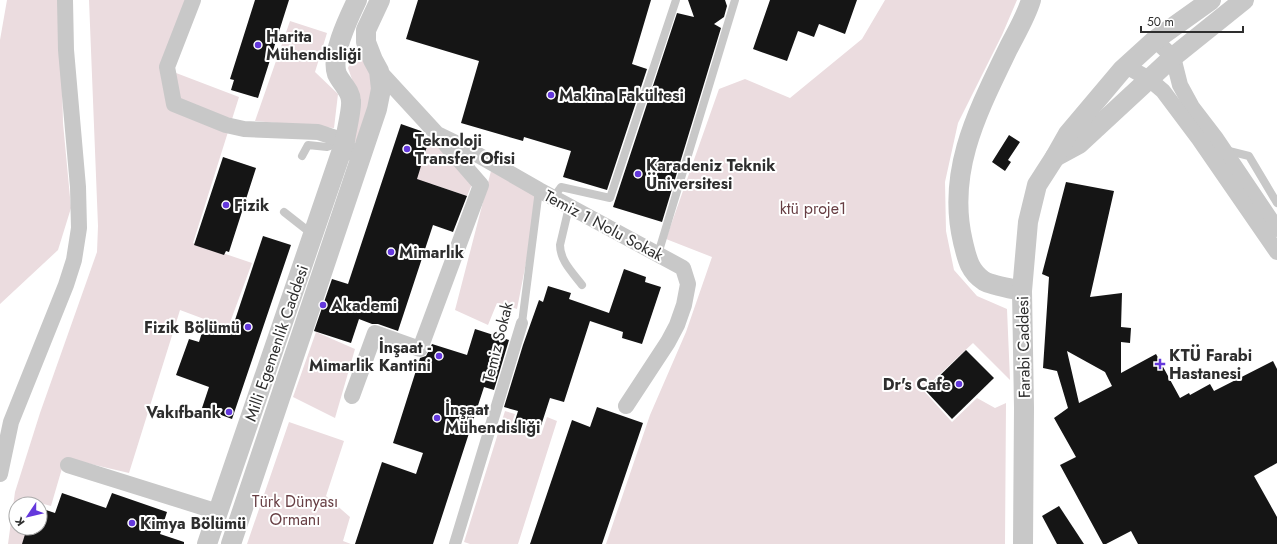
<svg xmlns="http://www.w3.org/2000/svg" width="1277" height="544" font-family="Jost,sans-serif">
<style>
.green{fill:#ebdcdf}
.building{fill:#151515;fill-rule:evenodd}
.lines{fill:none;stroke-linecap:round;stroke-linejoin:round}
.service{stroke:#c8c8c8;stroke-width:8}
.pedestrian{stroke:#c8c8c8;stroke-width:12}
.minor{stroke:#c8c8c8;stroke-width:16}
.tertiary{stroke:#c8c8c8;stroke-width:20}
.poi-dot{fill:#6438dc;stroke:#fff;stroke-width:1.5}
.labels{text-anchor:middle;stroke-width:4;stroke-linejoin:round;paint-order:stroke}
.poi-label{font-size:16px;font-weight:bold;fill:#2e2e2e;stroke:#fff;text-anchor:start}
.park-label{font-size:16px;fill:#673e43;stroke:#fff}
.street-label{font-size:16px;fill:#2e2e2e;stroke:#fff}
</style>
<rect width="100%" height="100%" fill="#fff"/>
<!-- green -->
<g class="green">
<path d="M7 0H60L63 123 71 208 58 250 0 304V40Z"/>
<path d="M89 0H190L163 68 239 97 193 243 252 263 228 328 180 310 129 473 65 458 51 506 40 503 16 504V528H32L27 544H8L15 492 40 413 97 252 98 226Z"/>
<path d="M885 0H1017L1002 35 958 123 945 182 946 231 954 270 977 296 1007 309 1010 380 973 343 923 390 952 422 977 398 995 408 1006 403 1005 544H606L650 415 686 332 712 257 666 239 719 89 745 79 790 98 862 39Z"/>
<path d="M290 21 327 33 315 72 338 94 334 128 255 121Z"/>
<path d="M356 49 376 74 368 108 357 141 352 144 359 99 348 68Z"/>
<path d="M431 134 473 182 467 196 432 184 416 230 401 225Z"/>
<path d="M491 171 539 196 517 309 497 303 488 325 455 310Z"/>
<path d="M316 332 355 349 335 418 293 397Z"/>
<path d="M505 411 515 414 511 425 541 435 547 417 557 421 518 544H470L464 542Z"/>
<path d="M289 422 344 441 326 496 350 517 343 541 351 544H247Z"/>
</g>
<!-- building -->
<g class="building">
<path d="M255 0H289L258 98 231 90 234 80 230 79Z"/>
<path d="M418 0H651L632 64 647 69 607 190 563 177 571 151 524 137 523 141 461 123 479 61 406 39Z"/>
<path d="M688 0H725L727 6 724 17 714 24 721 28 662 222 613 207 677 13 694 17Z"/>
<path d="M770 0H857L845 34 819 24 814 37 798 31 787 61 753 49Z"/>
<path d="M401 124 421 131 429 140 417 179 467 196 453 232 433 225 398 331 378 324H372L359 319 351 343 314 331 332 279 348 284Z"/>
<path d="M1009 135 1020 142 1008 160 1011 162 1005 171 992 162Z"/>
<path d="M223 157 256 168 229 252 226 251 224 255 194 245Z"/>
<path d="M1066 182 1114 191 1090 297 1122 293 1121 327 1131 328 1130 343 1121 342V373L1156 354 1180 398 1189 393 1190 395 1210 384 1214 391 1273 361 1277 369V463L1254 476 1277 517V544H1138L1131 531 1106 544H1103L1060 465 1076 457 1054 418 1068 408 1057 371 1043 368 1049 277 1042 274ZM1067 351 1105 372 1112 386 1079 403Z"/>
<path d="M263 236 291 245 232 419 202 408 209 387 176 375 189 339 199 342 205 323 231 332Z"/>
<path d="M624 269 646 277 645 282 661 287 642 344 622 338 623 332 590 321 564 402 550 398 539 432 514 424 518 411 504 407 523 345 539 300 543 302 548 286 571 293 569 299 609 313Z"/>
<path d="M475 329 509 340 494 390 484 387 433 544H355L382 462 416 474 423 453 393 443 420 358 426 356 432 344 467 355Z"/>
<path d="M966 350 994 378 952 419 925 390Z"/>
<path d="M597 407 643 423 602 544H530L572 420 590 427Z"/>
<path d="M62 493 106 508 112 493 167 512 160 534 184 542V544H22L27 528H40V508L55 513Z"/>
<path d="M1059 506 1084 544H1057L1042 516Z"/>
</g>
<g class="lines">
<!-- service -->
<g class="service">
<path d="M1225 150 1249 156 1277 203"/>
<path d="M302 156 308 145 327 147 342 142"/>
<path d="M553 198 561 187 610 198 676 0"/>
<path d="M569 207 560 245C560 261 573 273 582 285"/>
<path d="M284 212 312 234"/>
<path d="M658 254 735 0"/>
<path d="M522 323 539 190"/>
</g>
<!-- pedestrian -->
<path class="pedestrian" d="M455 544 522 323"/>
<!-- minor -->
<g class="minor">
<path d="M193 0 167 67 174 104 226 125 244 129 318 132 345 141 350 152"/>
<path d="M1155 40 1173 57 1180 85 1192 107 1215 137 1277 229"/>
<path d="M1126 66 1149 79 1163 91 1199 139 1277 252"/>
<path d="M379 71 437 134 466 148 539 190 683 268 688 284 684 305 677 325 668 342 626 406"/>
<path d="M352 396 375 333 420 349 481 185 441 139"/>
<path d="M68 465 218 512"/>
<path d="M0 474 11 422 66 285 74 260 79 228 78 187 66 50 65 0"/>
</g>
<!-- tertiary -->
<g class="tertiary">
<path d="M1055 157 1079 144 1173 57 1244 0"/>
<path d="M1022 291C1013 289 991 285 984 281 969 271 967 258 963 242 946 171 978 111 1008 49 1016 33 1026 17 1031 0"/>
<path d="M207 544 345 141C346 132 352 109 351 101 351 91 341 83 337 74 330 55 349 17 357 0"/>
<path d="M231 544 377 109 381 89 379 71 373 60 366 42V30L380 0"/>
<path d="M1023 544 1024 408 1022 291 1028 222 1037 185 1055 157 1068 134 1122 70 1155 40 1211 0"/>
</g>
</g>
<!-- markers -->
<g class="poi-dot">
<circle cx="258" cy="45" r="4"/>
<circle cx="551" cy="95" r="4"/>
<circle cx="407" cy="149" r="4"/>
<circle cx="638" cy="174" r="4"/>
<circle cx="226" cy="205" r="4"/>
<circle cx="391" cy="252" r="4"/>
<circle cx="323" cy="305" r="4"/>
<circle cx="248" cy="327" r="4"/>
<circle cx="439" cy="356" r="4"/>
<path d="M1158 358h4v4h4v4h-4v4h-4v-4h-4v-4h4z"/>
<circle cx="959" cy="384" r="4"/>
<circle cx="229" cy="412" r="4"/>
<circle cx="437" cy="418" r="4"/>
<circle cx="132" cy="523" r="4"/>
</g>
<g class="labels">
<!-- poi labels -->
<g class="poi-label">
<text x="266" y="42">Harita<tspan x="266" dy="18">Mühendisliği</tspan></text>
<text x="559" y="101">Makina Fakültesi</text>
<text x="415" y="146">Teknoloji<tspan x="415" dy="18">Transfer Ofisi</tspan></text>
<text x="646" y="171">Karadeniz Teknik<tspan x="646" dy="18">Üniversitesi</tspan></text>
<text x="234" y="211">Fizik</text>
<text x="399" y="258">Mimarlık</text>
<text x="331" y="311">Akademi</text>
<text x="240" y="333" text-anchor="end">Fizik Bölümü</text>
<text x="431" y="353" text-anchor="end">İnşaat -<tspan x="431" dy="18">Mimarlik Kantini</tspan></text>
<text x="1169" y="361">KTÜ Farabi<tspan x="1169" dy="18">Hastanesi</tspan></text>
<text x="951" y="390" text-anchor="end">Dr's Cafe</text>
<text x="445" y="415">İnşaat<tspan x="445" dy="18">Mühendisliği</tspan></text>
<text x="221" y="418" text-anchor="end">Vakıfbank</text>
<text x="140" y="529">Kimya Bölümü</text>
</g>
<!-- park labels -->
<g class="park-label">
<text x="813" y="214">ktü proje1</text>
<text x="295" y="507">Türk Dünyası<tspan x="295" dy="18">Ormanı</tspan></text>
</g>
<!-- street labels -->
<g class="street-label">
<text transform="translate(604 225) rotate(28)" y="6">Temiz 1 Nolu Sokak</text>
<text transform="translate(497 342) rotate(-76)" y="6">Temiz Sokak</text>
<text transform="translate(276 343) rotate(-71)" y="6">Milli Egemenlik Caddesi</text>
<text transform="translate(1023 347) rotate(-91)" y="6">Farabi Caddesi</text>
</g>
</g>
<!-- north arrow -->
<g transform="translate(28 516) rotate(235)"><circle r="19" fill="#ffffff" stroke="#ababab"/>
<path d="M0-3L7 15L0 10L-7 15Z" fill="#6438dc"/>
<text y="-6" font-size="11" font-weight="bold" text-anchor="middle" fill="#2e2e2e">K</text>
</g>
<!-- scale -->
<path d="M1141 26v6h102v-6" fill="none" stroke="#2e2e2e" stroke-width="2"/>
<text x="1147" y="26" font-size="12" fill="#2e2e2e" stroke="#ffffff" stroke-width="3" paint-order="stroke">50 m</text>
</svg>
